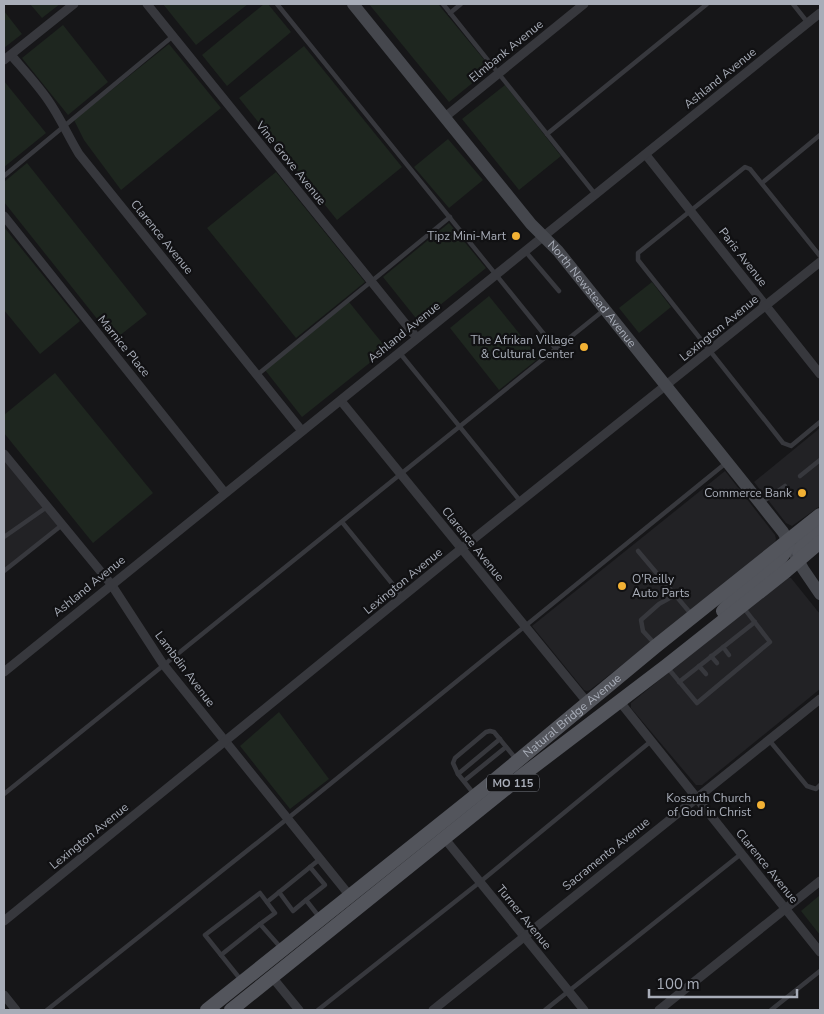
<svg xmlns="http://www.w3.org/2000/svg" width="824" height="1014" font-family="'Nunito Sans',sans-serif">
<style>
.built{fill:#222225}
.green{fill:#1e261f}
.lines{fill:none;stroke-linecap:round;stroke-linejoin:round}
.lane{stroke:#37383d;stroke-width:4.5}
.street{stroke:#37383d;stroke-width:9}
.secondary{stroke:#45474d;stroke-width:12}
.primary{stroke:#53555c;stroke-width:14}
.poi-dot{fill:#f2b134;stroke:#111113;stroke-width:2}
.labels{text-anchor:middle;stroke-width:4.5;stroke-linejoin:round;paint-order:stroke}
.shield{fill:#111113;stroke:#7b7e86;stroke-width:1}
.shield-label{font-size:11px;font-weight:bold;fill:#a8adb8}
.street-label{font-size:12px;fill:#a8adb8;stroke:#111113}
.poi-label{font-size:12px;fill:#a8adb8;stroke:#111113;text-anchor:end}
</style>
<rect width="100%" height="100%" fill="#161618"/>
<!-- built -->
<g class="built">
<path d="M820 428V506L792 526 786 523 754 482Z"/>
<path d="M4 454 62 525 4 572Z"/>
<path d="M725 471 775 535 776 539 775 542 690 612 590 690 587 691 584 690 532 626Z"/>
<path d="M786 577 791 578 820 614V689L702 785H696L631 708V703Z"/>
</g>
<!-- green -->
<g class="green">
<path d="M30 4H60L42 18Z"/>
<path d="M163 4H248L196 45Z"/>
<path d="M264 4H268L291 32 227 86 202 55Z"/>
<path d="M369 4H438L491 68 449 102Z"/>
<path d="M4 11 22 34 4 48Z"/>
<path d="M63 25 108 82 68 115 22 58Z"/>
<path d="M169 44 221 108 121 190 84 140 74 120Z"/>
<path d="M304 46 402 167 337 220 239 98Z"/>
<path d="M4 81 46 133 4 167Z"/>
<path d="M505 85 561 156 519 190 462 119Z"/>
<path d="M448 139 483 180 449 208 414 167Z"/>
<path d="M27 163 147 314 114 340 4 202V182Z"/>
<path d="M276 172 365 282 296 338 207 228Z"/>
<path d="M449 223 486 268 419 322 383 277Z"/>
<path d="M4 227 80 321 40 354 4 310Z"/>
<path d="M652 282 671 307 639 333 619 308Z"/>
<path d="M489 296 539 358 499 390 450 328Z"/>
<path d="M349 302 387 349 302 417 265 370Z"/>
<path d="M55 373 153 493 93 543 4 433V415Z"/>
<path d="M279 712 329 779 290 809 240 746Z"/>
<path d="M820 895V935L801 911Z"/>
</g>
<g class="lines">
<!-- lane -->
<g class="lane">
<path d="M277 4 556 349"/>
<path d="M443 4 595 194"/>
<path d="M793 4 808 23"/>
<path d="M450 13 461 4"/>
<path d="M547 134 707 4"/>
<path d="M4 176 173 36"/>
<path d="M762 183 820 135"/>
<path d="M525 251 559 291"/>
<path d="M820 256 750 169 745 167 638 253V260L783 443 791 446 820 422"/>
<path d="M399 352 521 502"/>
<path d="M257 375 450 217"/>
<path d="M800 476 820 460"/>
<path d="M761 503 785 486"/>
<path d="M342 522 403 597"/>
<path d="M4 537 47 507"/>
<path d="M638 551 692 615"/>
<path d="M4 571 62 525"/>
<path d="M655 644 643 631 641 620 659 604 675 595"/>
<path d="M723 647 729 655"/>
<path d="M711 656 717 663"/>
<path d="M699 666 706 674"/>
<path d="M667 667 697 703 770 642 743 607"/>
<path d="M679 682 755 622"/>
<path d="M769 740 807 786 816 789 820 785"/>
<path d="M458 774 500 739"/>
<path d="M464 781 506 747"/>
<path d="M4 794 604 310"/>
<path d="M474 794 458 774 453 763 455 758 486 732 490 731 494 732 516 759"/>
<path d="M279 892 293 911 306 900 320 918"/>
<path d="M306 900 325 885 310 867"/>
<path d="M267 902 320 859"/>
<path d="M221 955 260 924 282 949"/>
<path d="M241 980 205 935 260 893 275 913 260 924"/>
<path d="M47 1010 287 819 726 463"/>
<path d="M318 1010 480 882 650 742"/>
<path d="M545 1010 741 854"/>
<path d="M771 1010 820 971"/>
</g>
<!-- street -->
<g class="street">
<path d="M147 4 417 338"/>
<path d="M11 55C23 69 37 84 48 100 60 117 68 136 79 154L302 431"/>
<path d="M4 60 74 4"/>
<path d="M445 117 584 4"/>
<path d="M646 155 820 374"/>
<path d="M4 216 225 493"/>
<path d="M341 401 587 702"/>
<path d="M4 454 111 584 163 664 350 896"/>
<path d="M4 672 820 13"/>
<path d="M620 702 820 952"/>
<path d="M445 839 584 1010"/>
<path d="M4 921 461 549 820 262"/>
<path d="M272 977 299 1010"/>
<path d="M4 995 16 1010"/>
<path d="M433 1010 820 699"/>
<path d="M659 1010 820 881"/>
</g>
<!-- secondary -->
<path class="secondary" id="s1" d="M353 4 531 224 558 251 760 503 783 532 803 569 820 594"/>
<!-- primary -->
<g class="primary">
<path d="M799 552 802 546 820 529"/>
<path d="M723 611C739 591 781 568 788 545"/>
<path id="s2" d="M207 1010 485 788 656 646 820 515"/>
<path d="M231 1010 524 774 666 666 786 571 820 542"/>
</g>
</g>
<!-- markers -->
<g class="poi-dot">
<circle cx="516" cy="236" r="5"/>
<circle cx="584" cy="347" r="5"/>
<circle cx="802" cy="493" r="5"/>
<circle cx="622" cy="586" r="5"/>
<circle cx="761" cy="805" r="5"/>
</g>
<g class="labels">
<!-- shield labels -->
<rect class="shield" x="487" y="774.5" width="52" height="17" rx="4"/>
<g class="shield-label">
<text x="513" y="787">MO 115</text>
</g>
<!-- street labels -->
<g class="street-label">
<text transform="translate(506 51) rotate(-39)" y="4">Elmbank Avenue</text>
<text transform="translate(720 78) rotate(-39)" y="4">Ashland Avenue</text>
<text transform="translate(291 163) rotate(51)" y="4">Vine Grove Avenue</text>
<text transform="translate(162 237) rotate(51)" y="4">Clarence Avenue</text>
<text transform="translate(743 257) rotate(52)" y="4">Paris Avenue</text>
<text dy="4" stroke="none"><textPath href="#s1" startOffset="376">North Newstead Avenue</textPath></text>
<text transform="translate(719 328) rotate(-39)" y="4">Lexington Avenue</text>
<text transform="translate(404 332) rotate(-39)" y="4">Ashland Avenue</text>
<text transform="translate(124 346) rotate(51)" y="4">Marnice Place</text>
<text transform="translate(473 544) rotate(51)" y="4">Clarence Avenue</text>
<text transform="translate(403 581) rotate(-39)" y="4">Lexington Avenue</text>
<text transform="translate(89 586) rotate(-39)" y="4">Ashland Avenue</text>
<text transform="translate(185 669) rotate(53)" y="4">Lambdin Avenue</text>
<text dy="4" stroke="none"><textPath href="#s2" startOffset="469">Natural Bridge Avenue</textPath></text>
<text transform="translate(89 836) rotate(-39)" y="4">Lexington Avenue</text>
<text transform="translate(606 854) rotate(-39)" y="4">Sacramento Avenue</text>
<text transform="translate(767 866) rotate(51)" y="4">Clarence Avenue</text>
<text transform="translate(524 917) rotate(51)" y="4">Turner Avenue</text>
</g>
<!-- poi labels -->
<g class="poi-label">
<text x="506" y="240">Tipz Mini-Mart</text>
<text x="574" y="344">The Afrikan Village<tspan x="574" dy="14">&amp; Cultural Center</tspan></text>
<text x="792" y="497">Commerce Bank</text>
<text x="632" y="583" text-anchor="start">O'Reilly<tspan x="632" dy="14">Auto Parts</tspan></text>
<text x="751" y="802">Kossuth Church<tspan x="751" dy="14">of God in Christ</tspan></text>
</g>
</g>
<!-- border -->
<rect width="824" height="1014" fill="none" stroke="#a8adb8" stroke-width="10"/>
<!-- scale -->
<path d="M649 989v8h148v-8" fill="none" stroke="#a8adb8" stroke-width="2.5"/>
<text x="656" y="989" font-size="15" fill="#a8adb8" stroke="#111113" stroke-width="4" paint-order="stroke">100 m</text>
</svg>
